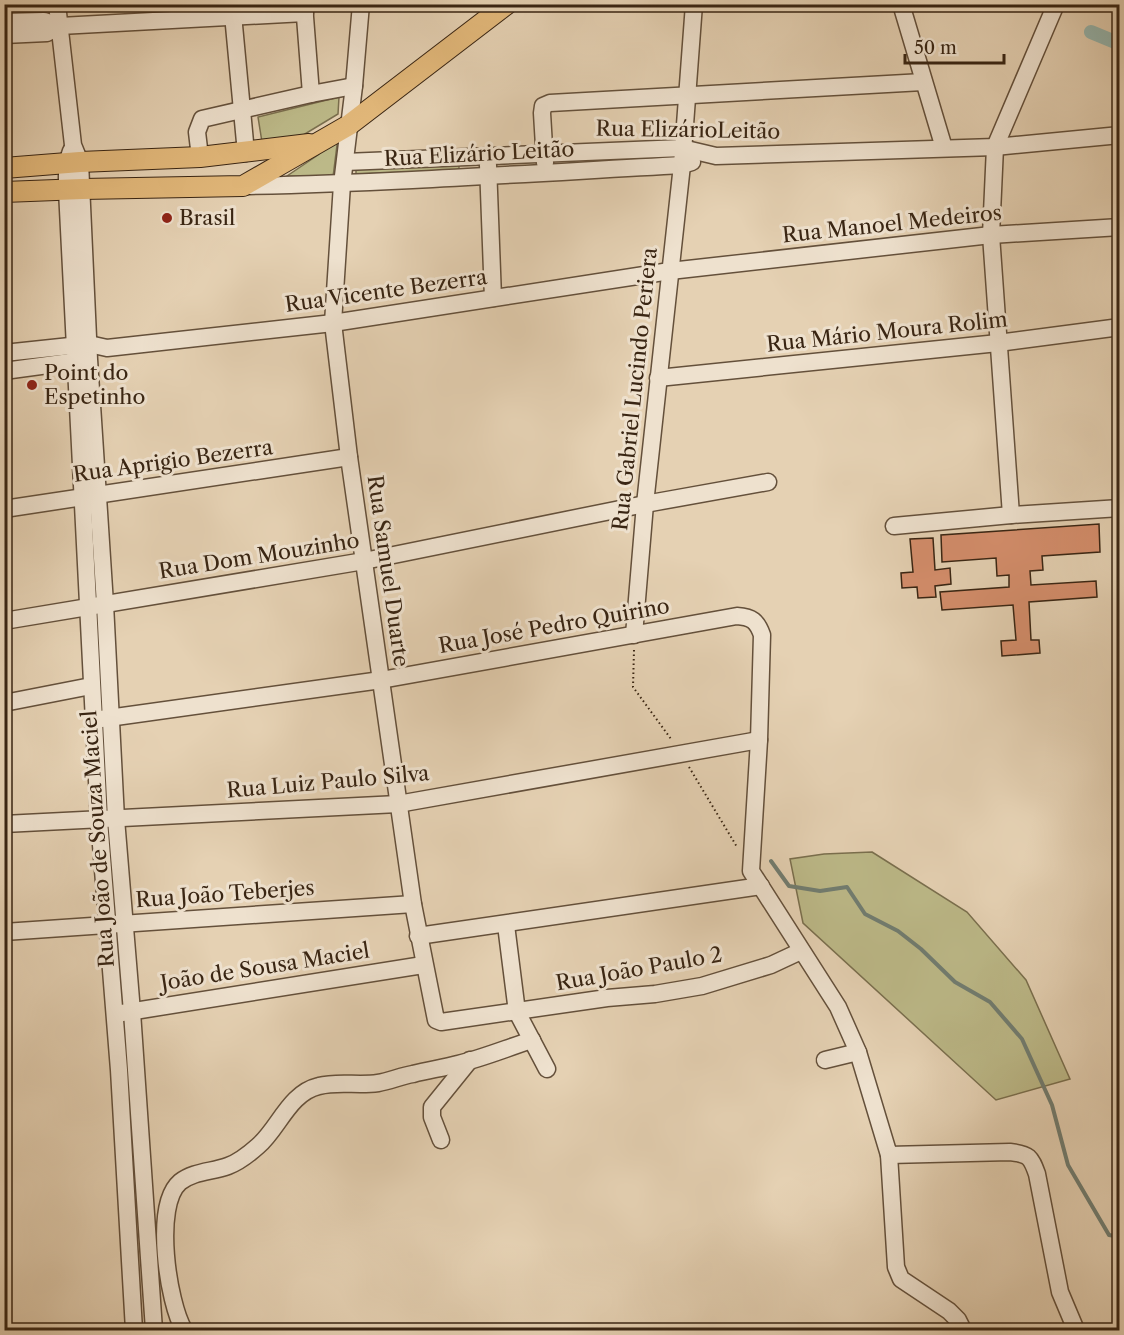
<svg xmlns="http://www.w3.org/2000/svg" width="1124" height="1335" font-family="'Libre Caslon Text',serif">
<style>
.green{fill:#bcb988;stroke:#7a6f4e;stroke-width:1.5}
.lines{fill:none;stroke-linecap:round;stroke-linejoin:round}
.stream{stroke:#717d71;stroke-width:4}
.canal{stroke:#96b7b0;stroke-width:14}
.building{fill:#d58e6c;stroke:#392513;stroke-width:1.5}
.minor-casing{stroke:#64503b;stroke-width:19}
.major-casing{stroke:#392513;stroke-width:22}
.path{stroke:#392513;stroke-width:2;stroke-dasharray:1.5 3;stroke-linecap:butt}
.minor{stroke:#eee1ce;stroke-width:16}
.major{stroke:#e2b87a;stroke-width:20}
.poi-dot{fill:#8f2418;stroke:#eee1ce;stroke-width:2}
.labels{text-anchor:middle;stroke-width:6;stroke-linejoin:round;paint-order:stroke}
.street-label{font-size:21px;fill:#392513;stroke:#eee1ce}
.poi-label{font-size:21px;fill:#392513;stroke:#eee1ce;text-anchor:start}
</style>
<rect width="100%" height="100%" fill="#e5d1b3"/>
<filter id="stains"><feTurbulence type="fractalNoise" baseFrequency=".00333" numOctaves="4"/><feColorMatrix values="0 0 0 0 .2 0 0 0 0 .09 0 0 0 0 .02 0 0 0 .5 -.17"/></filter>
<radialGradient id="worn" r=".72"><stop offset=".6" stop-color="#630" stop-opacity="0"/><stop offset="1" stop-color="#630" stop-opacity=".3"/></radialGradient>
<!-- green -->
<g class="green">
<path d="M339 97 338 114 295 140 262 142 258 117Z"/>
<path d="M338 137 333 177 287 176 318 155Z"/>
<path d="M459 165V170L356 174V168Z"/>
<path d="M872 852 967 912 1026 980 1070 1079 996 1100 803 923 790 859 824 854Z"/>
</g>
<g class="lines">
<!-- stream -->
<path class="stream" d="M771 861 789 886 820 891 847 887 865 914 898 931 921 949 955 982 990 1002 1022 1039 1052 1105 1068 1165 1109 1235 1120 1237"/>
<!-- canal -->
<path class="canal" d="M1091 32 1120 44"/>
</g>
<!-- building -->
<g class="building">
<path d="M1099 524 1100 552 1042 556 1043 570 1030 571 1031 585 1096 581 1097 597 1029 602 1031 640H1039L1040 653 1002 656 1001 641 1016 640 1013 605 942 610 940 592 1009 587V575L997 576 996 558 942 562 941 535Z"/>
<path d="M933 538 935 570 950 568 951 584 935 586 936 597 918 598 917 587 902 588 901 573 913 572 910 539Z"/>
</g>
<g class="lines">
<!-- minor casing -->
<g class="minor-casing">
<g id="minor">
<path d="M57 4 73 145 80 162 89 359 105 604 116 819 132 1012 154 1330"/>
<path d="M232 4 246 153"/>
<path d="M304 4 311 94"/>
<path d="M361 4 354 86 342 184 333 323 349 457 413 904 436 1020 441 1022 607 998 655 994 702 986 771 965 801 951"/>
<path d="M901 4 944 148"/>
<path d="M4 22 44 21 60 26 305 13"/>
<path d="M4 35 47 33 60 26"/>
<path d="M71 151 67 163V190L99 820 119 1070 134 1330"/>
<path d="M200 157 197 132 202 119 311 94 354 86"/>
<path d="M345 162 682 148 716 156 995 147 1120 135"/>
<path d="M545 163 542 113 543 106 550 103 923 82"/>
<path d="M488 165 493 298"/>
<path d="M243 186C389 183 535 173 682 165L692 162"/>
<path d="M4 353 89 344 107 348 333 323 670 271 991 235 1120 227"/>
<path d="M4 371 85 360"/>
<path d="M658 378 998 343 1120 327"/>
<path d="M4 509 349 457"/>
<path d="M1011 515 991 235 995 147 1056 4"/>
<path d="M894 526 1011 515 1120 508"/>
<path d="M4 621 364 561 645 504 768 482"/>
<path d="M634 635 645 504 682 165 694 4"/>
<path d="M4 703 91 686"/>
<path d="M94 720 381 680 737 616C752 617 757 621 762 635L759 740 751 871 838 1007 858 1052 889 1155 1010 1152C1029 1154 1031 1157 1037 1174L1060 1292 1076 1330"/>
<path d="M4 824 398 804 759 740"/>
<path d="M506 925 517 1012 547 1069"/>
<path d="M4 932 413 904"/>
<path d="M418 936 761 886"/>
<path d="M122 1013 423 965"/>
<path d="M825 1060 858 1052"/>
<path d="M441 1140 432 1117V1107L470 1060"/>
<path d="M889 1155 896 1267 901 1279 949 1311 958 1320 963 1330"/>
<path d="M184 1330C168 1303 153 1205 180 1182 194 1171 212 1172 228 1166 239 1162 249 1154 258 1146 279 1128 289 1093 319 1086 338 1081 358 1086 378 1083 390 1081 401 1076 413 1074 428 1070 443 1068 458 1064 483 1058 507 1048 532 1040"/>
</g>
</g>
<!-- major casing -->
<g class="major-casing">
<g id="major">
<path d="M4 168 80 162 200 157 309 144"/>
<path d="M4 192 82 189 243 186 349 125 507 4"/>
</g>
</g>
<!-- path -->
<g class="path">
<path d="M634 650 633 687 671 739"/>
<path d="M689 767 737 847"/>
</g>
<!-- minor -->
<use href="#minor" class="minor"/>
<!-- major -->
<use href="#major" class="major"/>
</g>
<!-- markers -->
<g class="poi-dot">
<circle cx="167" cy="218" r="6"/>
<circle cx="32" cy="385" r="6"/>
</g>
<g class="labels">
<!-- street labels -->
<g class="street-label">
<text transform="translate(688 130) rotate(1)" y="7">Rua ElizárioLeitão</text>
<text transform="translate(479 154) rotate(-3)" y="7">Rua Elizário Leitão</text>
<text transform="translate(892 224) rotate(-6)" y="7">Rua Manoel Medeiros</text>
<text transform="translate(386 291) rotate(-8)" y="7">Rua Vicente Bezerra</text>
<text transform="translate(887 332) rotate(-6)" y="7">Rua Mário Moura Rolim</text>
<text transform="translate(635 389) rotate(-84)" y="7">Rua Gabriel Lucindo Periera</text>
<text transform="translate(173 461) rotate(-8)" y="7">Rua Aprigio Bezerra</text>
<text transform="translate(259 556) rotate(-9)" y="7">Rua Dom Mouzinho</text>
<text transform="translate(388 571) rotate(82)" y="7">Rua Samuel Duarte</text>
<text transform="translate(554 626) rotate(-10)" y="7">Rua José Pedro Quirino</text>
<text transform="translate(328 782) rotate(-5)" y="7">Rua Luiz Paulo Silva</text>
<text transform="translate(98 839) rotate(-94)" y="7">Rua João de Souza Maciel</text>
<text transform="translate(225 894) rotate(-4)" y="7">Rua João Teberjes</text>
<text transform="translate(265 967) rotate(-9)" y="7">João de Sousa Maciel</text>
<text transform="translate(639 969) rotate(-10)" y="7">Rua João Paulo 2</text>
</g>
<!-- poi labels -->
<g class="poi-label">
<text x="179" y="225">Brasil</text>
<text x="44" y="380">Point do<tspan x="44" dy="24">Espetinho</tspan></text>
</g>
</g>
<!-- margin -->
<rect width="1124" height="1335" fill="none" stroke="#e5d1b3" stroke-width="24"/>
<rect x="6" y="6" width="1112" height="1323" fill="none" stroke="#392513" stroke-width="3"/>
<rect x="12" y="12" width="1100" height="1311" fill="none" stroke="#392513" stroke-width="1.5"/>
<!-- scale -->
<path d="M905 54v9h99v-9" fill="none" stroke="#392513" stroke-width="3"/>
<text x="914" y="54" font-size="18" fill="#392513" stroke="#eee1ce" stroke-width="4.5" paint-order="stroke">50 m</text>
<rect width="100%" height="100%" filter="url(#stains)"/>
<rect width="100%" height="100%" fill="url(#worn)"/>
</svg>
